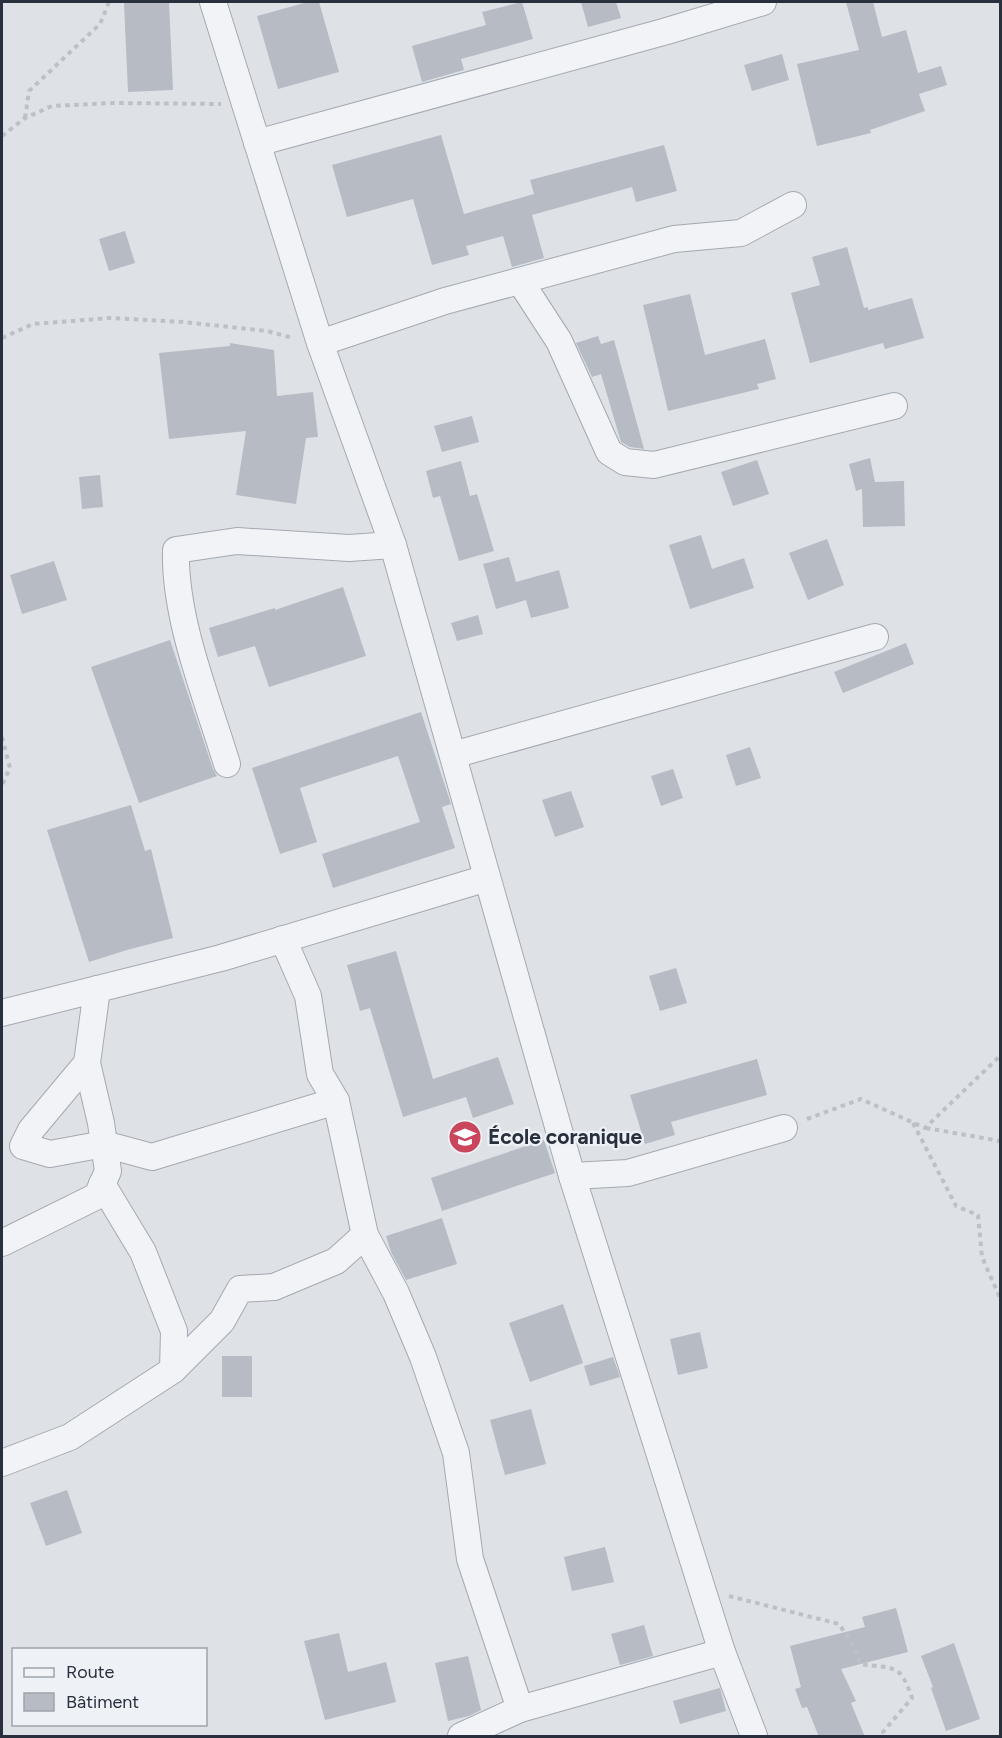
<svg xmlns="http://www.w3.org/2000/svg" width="1002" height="1738" font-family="Figtree,sans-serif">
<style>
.building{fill:#b6bbc4}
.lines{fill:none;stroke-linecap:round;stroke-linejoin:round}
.minor-casing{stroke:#a4a9b1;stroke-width:28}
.path{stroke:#bdc0c6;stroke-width:4;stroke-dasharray:4.5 4.5;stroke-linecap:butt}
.minor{stroke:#f1f3f6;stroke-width:26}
.labels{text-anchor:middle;stroke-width:4.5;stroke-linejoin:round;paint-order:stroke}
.poi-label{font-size:21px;font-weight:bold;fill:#28303e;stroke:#eef1f5;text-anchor:start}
</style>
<rect width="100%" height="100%" fill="#dee2e7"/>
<!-- building -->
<g class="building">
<path d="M169 2 173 90 128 92 124 3Z"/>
<path d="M308 2H319L339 72 278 89 257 16Z"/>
<path d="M522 2 533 39 461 59 464 70 422 82 412 46 486 25 482 12Z"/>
<path d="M581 2H616L621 18 588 27Z"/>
<path d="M846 2H873L882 37 906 30 918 73 941 66 947 85 919 94 925 111 870 130 871 133 817 146 797 64 859 50Z"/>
<path d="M782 54 789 80 752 91 744 65Z"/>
<path d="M441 135 464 214 534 194 530 180 664 145 677 191 636 202 632 187 532 215 544 258 512 267 503 236 466 246 469 255 432 265 413 199 347 217 332 165Z"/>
<path d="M125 231 135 263 109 271 99 239Z"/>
<path d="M847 247 864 308 868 307V310L912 298 924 338 885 349 883 343 810 363 791 293 820 285 812 257Z"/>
<path d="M690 294 705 355 765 339 776 379 757 384 759 389 668 411 643 305Z"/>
<path d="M598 336 601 344 614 340 644 449 630 447 621 442 601 374 592 377 576 343Z"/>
<path d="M230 343 274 350 277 396 313 392 318 437 306 438 296 504 236 495 246 431 169 439 159 353 230 346Z"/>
<path d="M472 416 479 442 442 452 434 426Z"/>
<path d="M870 458 875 482 904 481 905 526 863 527 862 489 856 491 849 464Z"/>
<path d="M757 460 769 494 733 506 721 472Z"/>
<path d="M461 461 470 496 477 494 494 551 459 561 440 496 433 498 426 471Z"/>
<path d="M100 475 103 507 82 509 79 477Z"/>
<path d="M701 535 712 569 744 558 754 588 690 609 669 545Z"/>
<path d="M827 539 844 585 808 600 789 553Z"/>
<path d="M509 557 516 582 559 570 569 608 531 618 526 600 496 609 483 564Z"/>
<path d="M54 561 67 600 22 614 10 575Z"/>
<path d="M343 587 366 656 269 687 255 646 218 657 209 628 275 608V610Z"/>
<path d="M478 615 483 634 457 641 451 623Z"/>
<path d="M170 640 213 769 217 776 139 803 91 667Z"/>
<path d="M906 643 914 664 843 693 834 672Z"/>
<path d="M421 712 451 804 442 807 455 848 333 888 322 854 420 822 398 756 300 788 317 842 280 854 252 768Z"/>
<path d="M750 747 761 778 736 786 726 755Z"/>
<path d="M673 769 683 798 661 806 651 776Z"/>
<path d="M571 791 584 827 555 837 542 800Z"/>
<path d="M131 805 145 851 151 849 173 938 127 950 89 962 47 830Z"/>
<path d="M396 951 433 1079 498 1057 514 1104 473 1118 466 1097 403 1117 370 1008 360 1011 347 965Z"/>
<path d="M676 968 687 1003 660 1011 649 976Z"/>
<path d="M757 1059 767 1095 671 1122 675 1135 645 1144 630 1095Z"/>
<path d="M544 1140 555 1173 442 1211 431 1178Z"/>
<path d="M442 1218 457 1264 406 1280 391 1252 386 1236Z"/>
<path d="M563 1304 583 1363 530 1382 509 1323Z"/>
<path d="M700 1332 708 1368 678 1375 670 1339Z"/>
<rect x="222" y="1356" width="30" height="41"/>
<path d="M613 1357 620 1377 590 1386 584 1366Z"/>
<path d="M531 1409 546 1464 505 1475 490 1420Z"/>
<path d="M67 1490 82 1533 46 1546 30 1503Z"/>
<path d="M605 1547 614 1582 572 1591 564 1557Z"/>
<path d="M896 1608 908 1652 841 1669 856 1701 851 1703 865 1737H819L807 1707 802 1708 795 1689 801 1687 790 1646 865 1627 862 1617Z"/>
<path d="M644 1625 653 1656 620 1665 611 1634Z"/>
<path d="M339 1633 348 1672 386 1662 396 1702 325 1720 304 1641Z"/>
<path d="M954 1643 980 1719 946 1731 931 1688 933 1687 921 1656Z"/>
<path d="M468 1656 481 1710 469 1716 448 1721 435 1663Z"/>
<path d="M720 1688 726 1711 680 1724 673 1701Z"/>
</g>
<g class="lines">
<!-- minor casing -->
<g class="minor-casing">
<g id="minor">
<path d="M213 2 320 343 393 545 572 1176 722 1652 754 1736"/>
<path d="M257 143 667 31 763 2"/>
<path d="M520 281 559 341 609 452 625 462 654 465 894 406"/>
<path d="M320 343 445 301 674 239 741 233 793 205"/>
<path d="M453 755 875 637"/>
<path d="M227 764C207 698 174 619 176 550L237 541 349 548 393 545"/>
<path d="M97 989 87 1063 31 1130 23 1146 50 1154 104 1144 152 1157 336 1101 320 1074 308 996 283 939"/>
<path d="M2 1013 221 958 487 878"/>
<path d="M336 1101 365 1235 396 1293 423 1357 456 1453 470 1559 520 1709 722 1652"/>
<path d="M572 1176 628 1173 784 1128"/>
<path d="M2 1243 97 1196 108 1171 101 1123 87 1063"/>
<path d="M173 1370 222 1321 240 1289 274 1287 336 1261 365 1235"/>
<path d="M2 1463 70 1437 173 1370 174 1331 143 1252 102 1184"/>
<path d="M461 1736 520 1709"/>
</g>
</g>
<!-- path -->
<g class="path">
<path d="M25 118 29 91 100 24 109 2"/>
<path d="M2 136 25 118 52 106 113 103 221 104"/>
<path d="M2 338 33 324 110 318 183 322 267 331 293 338"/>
<path d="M2 737 10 768 2 785"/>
<path d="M807 1119 861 1099 925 1128 1000 1056"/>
<path d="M913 1123 956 1206 978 1215 982 1257 1000 1298"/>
<path d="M926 1128 1000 1141"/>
<path d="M729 1596 839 1624 854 1646 860 1664C895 1669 900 1663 912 1698L883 1732 884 1736"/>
</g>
<!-- minor -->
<use href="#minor" class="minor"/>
</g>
<!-- icons -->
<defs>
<g id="school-disc" transform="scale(1.725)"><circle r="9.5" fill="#ca465d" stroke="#eef1f5"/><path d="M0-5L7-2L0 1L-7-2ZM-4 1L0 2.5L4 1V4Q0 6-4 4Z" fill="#fff"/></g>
</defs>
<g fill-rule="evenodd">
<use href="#school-disc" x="465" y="1137"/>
</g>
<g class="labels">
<!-- poi labels -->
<g class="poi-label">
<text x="488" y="1144">École coranique</text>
</g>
</g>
<!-- border -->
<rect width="1002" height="1738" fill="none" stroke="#28303e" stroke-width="6"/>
<!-- legend -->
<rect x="12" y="1648" width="195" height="78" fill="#eef1f5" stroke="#9fa4ac" stroke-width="1.5"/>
<rect x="24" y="1668" width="30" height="9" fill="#f1f3f6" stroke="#9fa4ac" stroke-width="1.5"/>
<text x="66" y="1678" font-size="18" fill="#28303e">Route</text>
<rect x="24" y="1693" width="30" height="18" fill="#b6bbc4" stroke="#9fa4ac" stroke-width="1.5"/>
<text x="66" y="1708" font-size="18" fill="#28303e">Bâtiment</text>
</svg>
